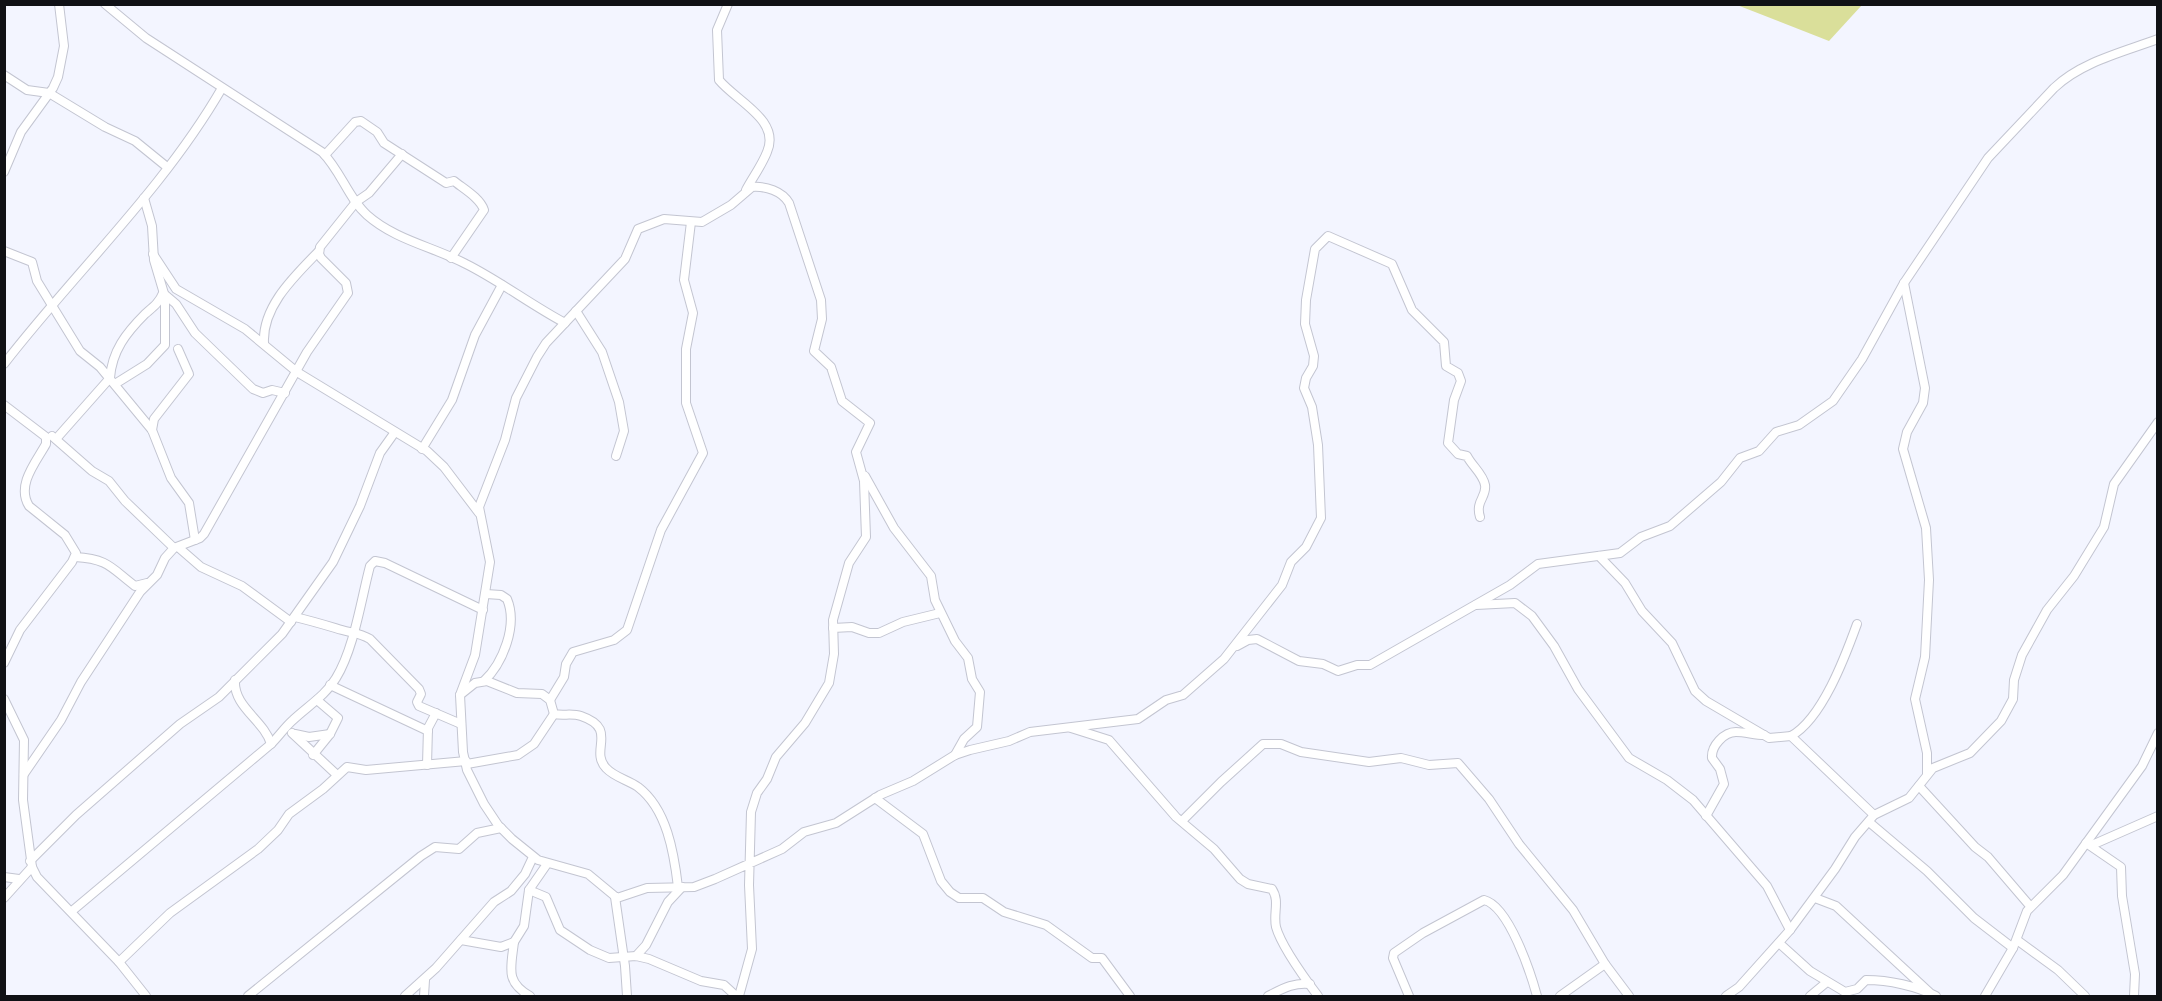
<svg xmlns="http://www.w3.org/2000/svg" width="2162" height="1001" font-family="Mulish,sans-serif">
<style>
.green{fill:#dadf9a}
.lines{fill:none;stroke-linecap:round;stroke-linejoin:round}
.minor-casing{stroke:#c3c5d1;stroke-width:10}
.minor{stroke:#fff;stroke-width:8}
</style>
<rect width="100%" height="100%" fill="#f3f5ff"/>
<!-- green -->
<path class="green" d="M1737 5H1862L1829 41Z"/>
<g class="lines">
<!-- minor casing -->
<g class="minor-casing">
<g id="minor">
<path d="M105 4 146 38 322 152C341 171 348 198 367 215 395 240 434 247 466 264 500 281 531 305 565 323"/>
<path d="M728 4 717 30 719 80C736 101 781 120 767 152 762 165 753 177 746 190"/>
<path d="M4 75 27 90 49 93 105 127 135 141 167 167"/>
<path d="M325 155 355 122 361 121 377 132 384 143 446 183 454 181C464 189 480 198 484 210L451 258"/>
<path d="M4 172 21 132 53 88 58 77 64 46 59 4"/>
<path d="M4 251 32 262 37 281 80 351 100 367 152 430 171 478 189 503 195 540"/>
<path d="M153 254 176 289 245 329 297 372 427 451 444 467 479 513"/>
<path d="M1904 283 1925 388 1923 403 1907 432 1903 449 1926 528 1929 580 1925 657 1915 699 1927 753V774"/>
<path d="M576 311 602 352 619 402 624 431 616 456"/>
<path d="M264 343C262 306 295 276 319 251"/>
<path d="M4 364C76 271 163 190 222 88"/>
<path d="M115 384 147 364 165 345V297L154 260 152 226 144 198"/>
<path d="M4 405 46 437V444C36 462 16 485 29 506L65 535 76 553 72 562 20 630 4 663"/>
<path d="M152 430 154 419 189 374 178 349"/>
<path d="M52 436 92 471 109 481 125 501 174 548"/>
<path d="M56 439 110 378C112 351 126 333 145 314 153 307 159 303 163 293L176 304 195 333 253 389 263 393 272 390 285 393"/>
<path d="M422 449 452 400 475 335 502 285"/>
<path d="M865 476 894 528 931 576 935 600 955 641 968 658 972 679 980 692 977 727 964 739 955 755"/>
<path d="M178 547 201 567 242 586 291 622"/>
<path d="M1599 556 1625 583 1642 611 1672 643 1695 691 1706 701 1769 738 1791 736 1874 815"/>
<path d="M75 557C109 559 111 568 135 586L147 583"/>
<path d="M1476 605 1515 603 1532 616 1554 646 1578 689 1629 758 1667 780 1693 800 1767 886 1790 930"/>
<path d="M295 617C312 621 325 625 342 630 353 633 360 633 370 639L419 689 421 694 417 702 419 706 461 724"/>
<path d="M833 628 852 627 869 633H879L903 622 940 613"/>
<path d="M1237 646 1248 640 1257 639 1299 661 1323 664 1338 671 1357 665H1370L1510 585 1538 564 1620 553 1641 537 1670 526 1721 482 1740 458 1759 451 1776 432 1799 425 1833 401 1862 359 1904 283 1988 158 2054 88C2081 62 2123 52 2158 39"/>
<path d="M235 680C233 707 264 720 271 744"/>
<path d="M484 681C503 663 518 625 507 599L501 595 486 594"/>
<path d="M330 685 428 731"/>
<path d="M460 695 475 683 487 681 517 693 542 694 550 700 554 714C563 716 572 713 581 716 619 729 589 750 606 768 614 777 628 780 638 787 667 809 674 853 678 887"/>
<path d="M4 699 24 740 23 800 32 867 37 877 119 962 146 996"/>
<path d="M550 700 564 677 566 664 573 652 614 640 627 630 661 530 703 453 686 403V349L693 313 684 280 691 222"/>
<path d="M1071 728 1109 740 1176 817 1214 849 1240 879 1248 884 1272 889C1280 901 1273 913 1276 927 1281 945 1306 980 1318 996"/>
<path d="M292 733 336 774"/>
<path d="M295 734 309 737 330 734"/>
<path d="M1791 736C1822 719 1845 657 1857 624"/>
<path d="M313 755 330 734 338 718 317 700"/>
<path d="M467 764 518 755 534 744 554 714"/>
<path d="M427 765 428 728 436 713"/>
<path d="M24 774 61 720 81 682 140 592 157 575 165 558 174 548 200 538 204 534 307 352 348 293 346 283 321 258 319 254 320 247 356 202 369 193 402 154"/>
<path d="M1919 786 1975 847 1988 857 2030 906"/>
<path d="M875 798 923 834 941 881 950 892 959 898H983L1004 912 1046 925 1092 958H1102L1130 996"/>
<path d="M1706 816 1724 784 1720 769 1712 758C1711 746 1724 732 1736 732 1745 732 1755 735 1764 735"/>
<path d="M1182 821 1221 782 1263 744H1281L1301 752 1369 762 1401 758 1429 765 1458 763 1489 799 1519 844 1573 910 1605 964 1629 996"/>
<path d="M1869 822 1927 871 1974 918 2013 948"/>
<path d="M2086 843 2121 867 2122 896 2135 974 2134 996"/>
<path d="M2092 845 2158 816"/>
<path d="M30 861 76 815 180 724 219 697 282 634 333 562 360 506 380 453 395 432"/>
<path d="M4 877 19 879"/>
<path d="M529 890 546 897 560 930 590 950 609 958 636 956 649 959 701 981 724 985 736 996"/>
<path d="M615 897 625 966 627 996"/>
<path d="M4 898 32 867"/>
<path d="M1815 898 1836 906 1929 992"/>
<path d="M72 911 271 744C279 736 285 727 293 720 308 706 326 695 336 678 354 649 361 600 370 566L375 561 385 563 483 610"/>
<path d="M461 940 501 947 514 942 524 926 529 890 547 864"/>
<path d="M2017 940 2058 970 2085 996"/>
<path d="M514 942C511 968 505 982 530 996"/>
<path d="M1779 943 1810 971 1845 992 1857 989 1866 980C1889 980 1916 986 1936 996"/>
<path d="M636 956 646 945 668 902 682 887"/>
<path d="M119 962 170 913 258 849 278 830 289 814 323 789 347 767 366 770 466 761"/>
<path d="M248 996 421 856 435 847 459 849 477 833 501 828"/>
<path d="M405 996 436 968 494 902 511 891 525 874 533 857"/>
<path d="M424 996 425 980"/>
<path d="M739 996 752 949 749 885 751 812 757 793 767 779 776 757 805 723 829 683 834 654 833 620 849 563 866 537 864 481 856 452 870 423 842 401 831 367 814 351 822 319 821 300 789 203C782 191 766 186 752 187L731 205 702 222 664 219 638 229 625 259 546 343 537 357 516 398 505 440 479 507 490 562 475 655 460 695 463 752 467 770 484 804 498 825 512 839 538 860 588 874 617 898 647 888 694 887 715 879 782 849 804 832 836 823 880 795 913 781 955 755 970 750 1009 741 1030 732 1138 719 1166 700 1183 695 1224 659 1282 585 1291 562 1306 547 1321 518 1318 445 1312 407 1304 388 1306 378 1313 366 1314 356 1305 324 1306 300 1315 249 1328 236 1392 264 1412 310 1444 342 1446 366 1458 373 1461 381 1454 400 1448 443 1458 454 1467 456C1472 466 1483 474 1485 485 1487 497 1475 501 1480 517"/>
<path d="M1268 996C1282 989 1294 982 1310 984"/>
<path d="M1409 996 1393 958 1394 953 1423 933 1484 900C1509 906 1531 974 1537 996"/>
<path d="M1560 996 1605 964"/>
<path d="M1726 996 1739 987 1790 930 1835 869 1855 837 1874 815 1909 798 1933 768 1970 753 2001 721 2013 699 2014 680 2022 655 2047 610 2074 576 2104 527 2114 484 2158 422"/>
<path d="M1810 996 1827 982"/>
<path d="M1985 996 2013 948 2027 911 2063 875 2142 766 2158 733"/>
</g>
</g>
<!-- minor -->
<use href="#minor" class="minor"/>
</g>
<!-- border -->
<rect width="2162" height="1001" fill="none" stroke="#101115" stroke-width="12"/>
</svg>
